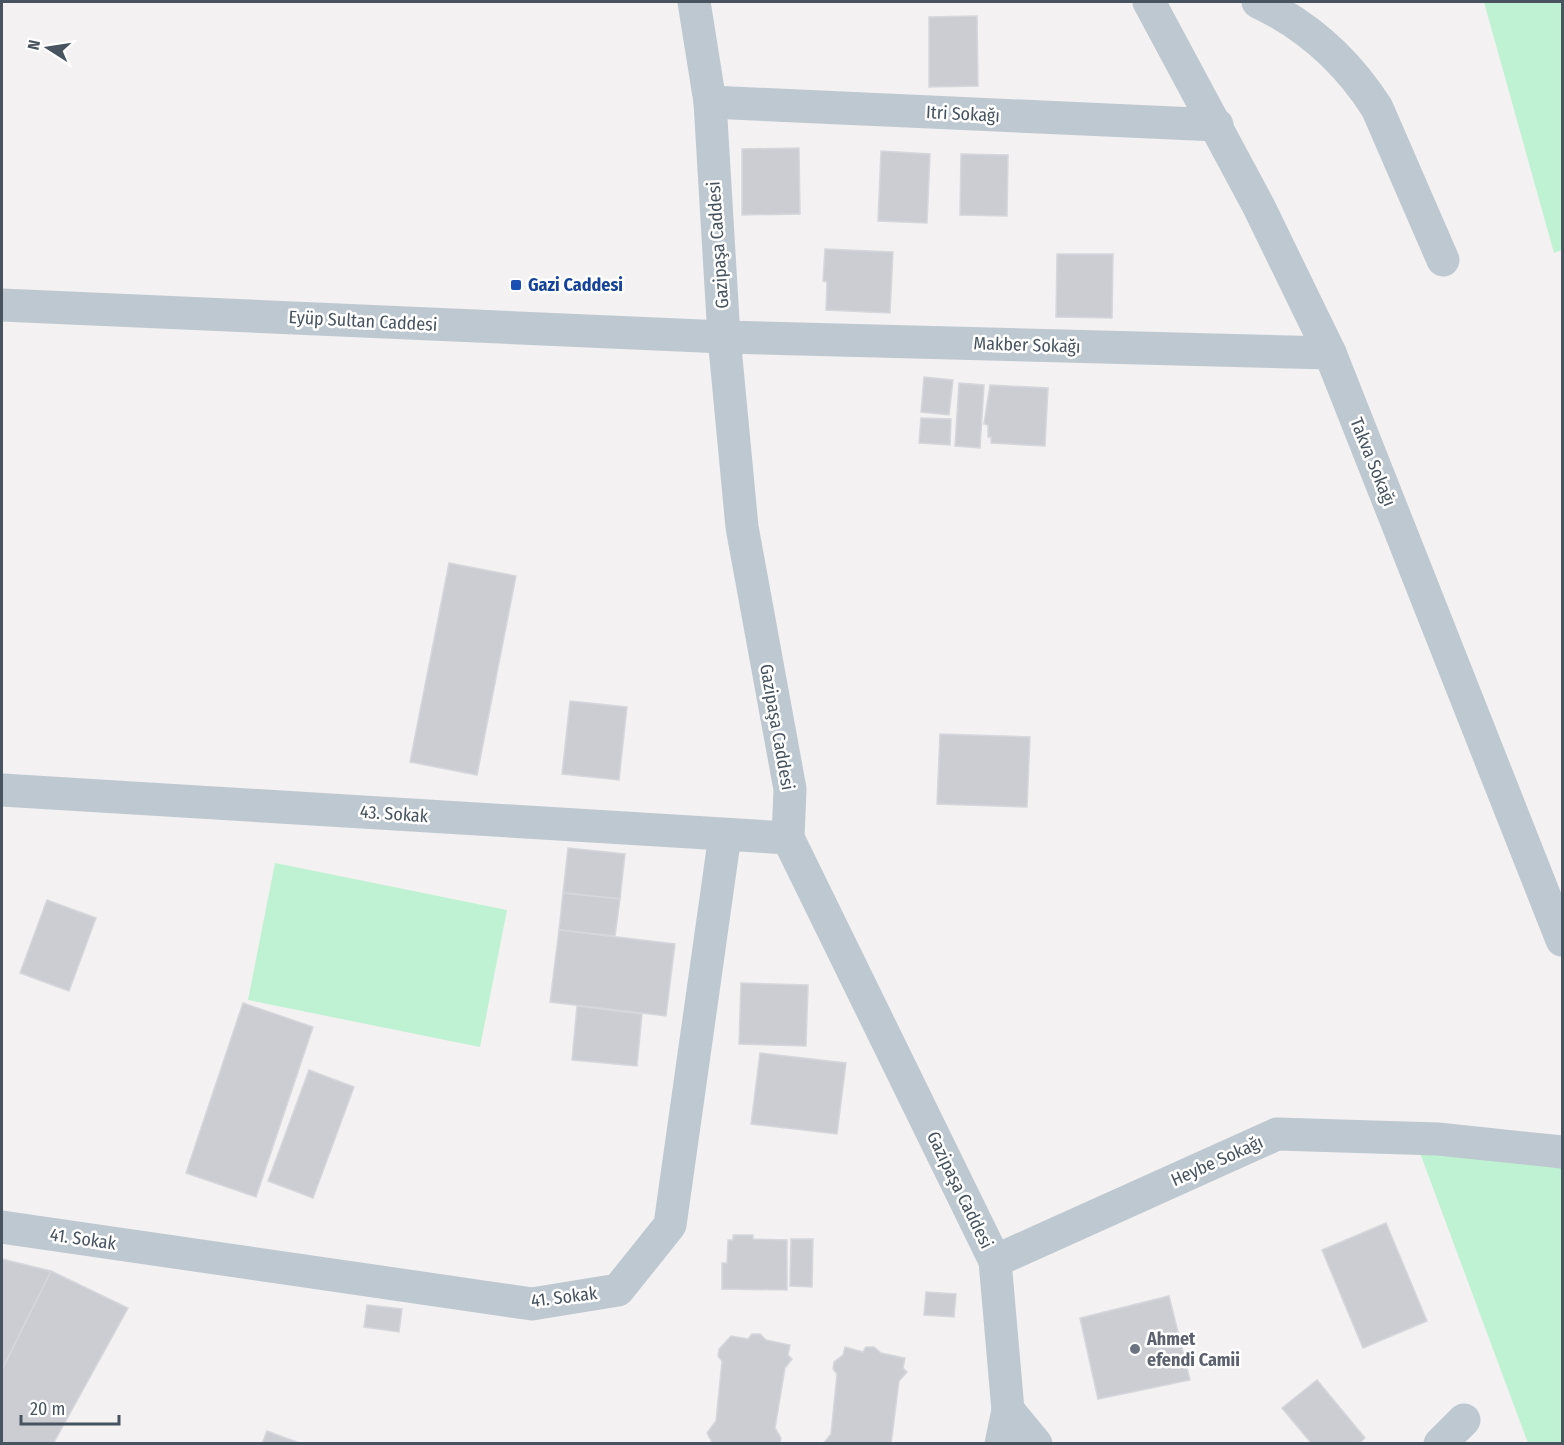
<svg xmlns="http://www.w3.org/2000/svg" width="1564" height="1445" font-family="'Fira Sans Condensed',sans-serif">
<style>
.green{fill:#bef2d2}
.building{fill:#cbcdd3;stroke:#d5d7dc;stroke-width:1.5}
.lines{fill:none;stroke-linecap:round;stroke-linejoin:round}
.minor{stroke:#bec8d0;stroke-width:33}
.transit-dot{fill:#1a4fb4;stroke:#fff;stroke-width:2}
.worship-dot{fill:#6b7280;stroke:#fff;stroke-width:2}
.labels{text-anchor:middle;stroke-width:5;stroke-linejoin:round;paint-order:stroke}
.street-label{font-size:18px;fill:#47545f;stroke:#fff}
.transit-label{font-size:18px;font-weight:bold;fill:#164399;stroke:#fff;text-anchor:start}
.worship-label{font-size:18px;font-weight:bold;fill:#5b616d;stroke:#fff;text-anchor:start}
</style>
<rect width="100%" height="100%" fill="#f3f1f1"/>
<!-- green -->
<g class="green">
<path d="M1484 2H1562V250L1554 253Z"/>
<path d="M275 863 507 910 480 1047 248 1000Z"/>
<path d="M1420 1153 1562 1168V1443H1528Z"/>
</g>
<!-- building -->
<g class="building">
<path d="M977 16 978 86 929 87V17Z"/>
<path d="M799 148 800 214 742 215V149Z"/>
<path d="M881 151 930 154 927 223 878 221Z"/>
<path d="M961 154 1008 155 1007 216 960 215Z"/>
<path d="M825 249 893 252 890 313 826 310 827 282 823 281Z"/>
<path d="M1057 254H1113L1112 318 1056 317Z"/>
<path d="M924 377 953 380 949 415 921 412Z"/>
<path d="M959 383 984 385 980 448 955 446Z"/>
<path d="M990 385 1048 388 1045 446 991 443V437H988V425L984 424Z"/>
<path d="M921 418 951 419 950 445 919 443Z"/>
<path d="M449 563 516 576 477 775 410 762Z"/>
<path d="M570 701 627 707 619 780 562 774Z"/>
<path d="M940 734 1030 737 1027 807 937 804Z"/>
<path d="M568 848 625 854 620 899 563 893Z"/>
<path d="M563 893 620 899 615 936 559 930Z"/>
<path d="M47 900 96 918 69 991 20 973Z"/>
<path d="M559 930 675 944 666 1016 550 1002Z"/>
<path d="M741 983 808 985 806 1046 739 1044Z"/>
<path d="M243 1003 313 1027 256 1197 186 1173Z"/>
<path d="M577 1006 642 1014 637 1066 572 1060Z"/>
<path d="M760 1053 846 1063 837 1134 751 1124Z"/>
<path d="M309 1070 354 1087 313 1198 268 1181Z"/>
<path d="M1386 1223 1427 1321 1363 1348 1322 1250Z"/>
<path d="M733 1235H753V1239L787 1240V1290L722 1289V1263H727L728 1240H733Z"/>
<path d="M791 1239H813L812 1287 790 1286Z"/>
<path d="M2 1259 51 1271 2 1370Z"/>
<path d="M51 1271 128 1308 53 1444H2V1370Z"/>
<path d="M926 1292 956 1294 954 1317 924 1315Z"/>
<path d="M1169 1296 1190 1380 1098 1399 1080 1318Z"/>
<path d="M367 1305 402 1309 399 1332 364 1327Z"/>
<path d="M752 1334H760L766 1340 790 1345 788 1355 792 1359 785 1368 775 1428 781 1438 780 1444H713L707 1433 716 1421 722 1361 718 1356 719 1349 731 1336 748 1339Z"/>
<path d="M845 1347 863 1352 866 1347H874L881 1353 905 1358 903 1368 907 1372 899 1381 891 1444H823L831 1434 837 1374 833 1369 834 1362 843 1355Z"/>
<path d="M1317 1380 1365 1438 1358 1444H1312L1282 1408Z"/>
<path d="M267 1431 302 1444H262Z"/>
</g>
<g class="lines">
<!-- minor -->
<g class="minor">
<path d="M694 2 710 102 724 337 742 527 790 789 788 838 995 1261 1008 1410 1001 1444"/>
<path d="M1149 2 1259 207 1330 353 1562 940"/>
<path d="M1258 2C1309 26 1347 61 1377 108L1443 260"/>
<path d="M710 102 1217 125"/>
<path d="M2 305 724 337 1330 353"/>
<path d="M2 790 788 838"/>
<path d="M2 1227 532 1304 618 1290 670 1225 725 835"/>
<path d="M995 1261 1277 1134 1438 1139 1562 1152"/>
<path d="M1008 1410 1036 1444"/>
<path d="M1440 1444 1464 1420"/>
</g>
</g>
<!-- markers -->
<rect class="transit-dot" x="510" y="279" width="12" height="12" rx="3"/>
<circle class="worship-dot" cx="1135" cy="1349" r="6"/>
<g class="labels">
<!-- street labels -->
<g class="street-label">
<text transform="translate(963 114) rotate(3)" y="6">Itri Sokağı</text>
<text transform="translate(718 245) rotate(-94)" y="6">Gazipaşa Caddesi</text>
<text transform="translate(363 321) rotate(3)" y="6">Eyüp Sultan Caddesi</text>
<text transform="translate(1027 345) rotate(2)" y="6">Makber Sokağı</text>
<text transform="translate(1373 462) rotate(68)" y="6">Takva Sokağı</text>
<text transform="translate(777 727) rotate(80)" y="6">Gazipaşa Caddesi</text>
<text transform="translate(394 814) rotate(4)" y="6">43. Sokak</text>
<text transform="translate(1217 1161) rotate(-24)" y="6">Heybe Sokağı</text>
<text transform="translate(960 1190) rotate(64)" y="6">Gazipaşa Caddesi</text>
<text transform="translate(83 1239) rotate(8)" y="6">41. Sokak</text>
<text transform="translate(564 1297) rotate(-7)" y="6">41. Sokak</text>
</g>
<!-- transit labels -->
<g class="transit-label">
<text x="528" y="291">Gazi Caddesi</text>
</g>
<!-- worship labels -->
<g class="worship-label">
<text x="1147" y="1345">Ahmet<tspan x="1147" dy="21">efendi Camii</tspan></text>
</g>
</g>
<!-- border -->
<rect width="1564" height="1445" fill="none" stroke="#47545f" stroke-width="6"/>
<!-- north arrow -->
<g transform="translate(48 48) rotate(282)" stroke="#ffffff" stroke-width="4.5" paint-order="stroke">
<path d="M0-4.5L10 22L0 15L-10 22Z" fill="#47545f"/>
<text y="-9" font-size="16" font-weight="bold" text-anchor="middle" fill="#47545f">N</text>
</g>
<!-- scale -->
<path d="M21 1415v9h98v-9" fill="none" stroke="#47545f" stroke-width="3"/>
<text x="30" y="1415" font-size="18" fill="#47545f" stroke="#ffffff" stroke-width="4.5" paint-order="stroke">20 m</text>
</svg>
